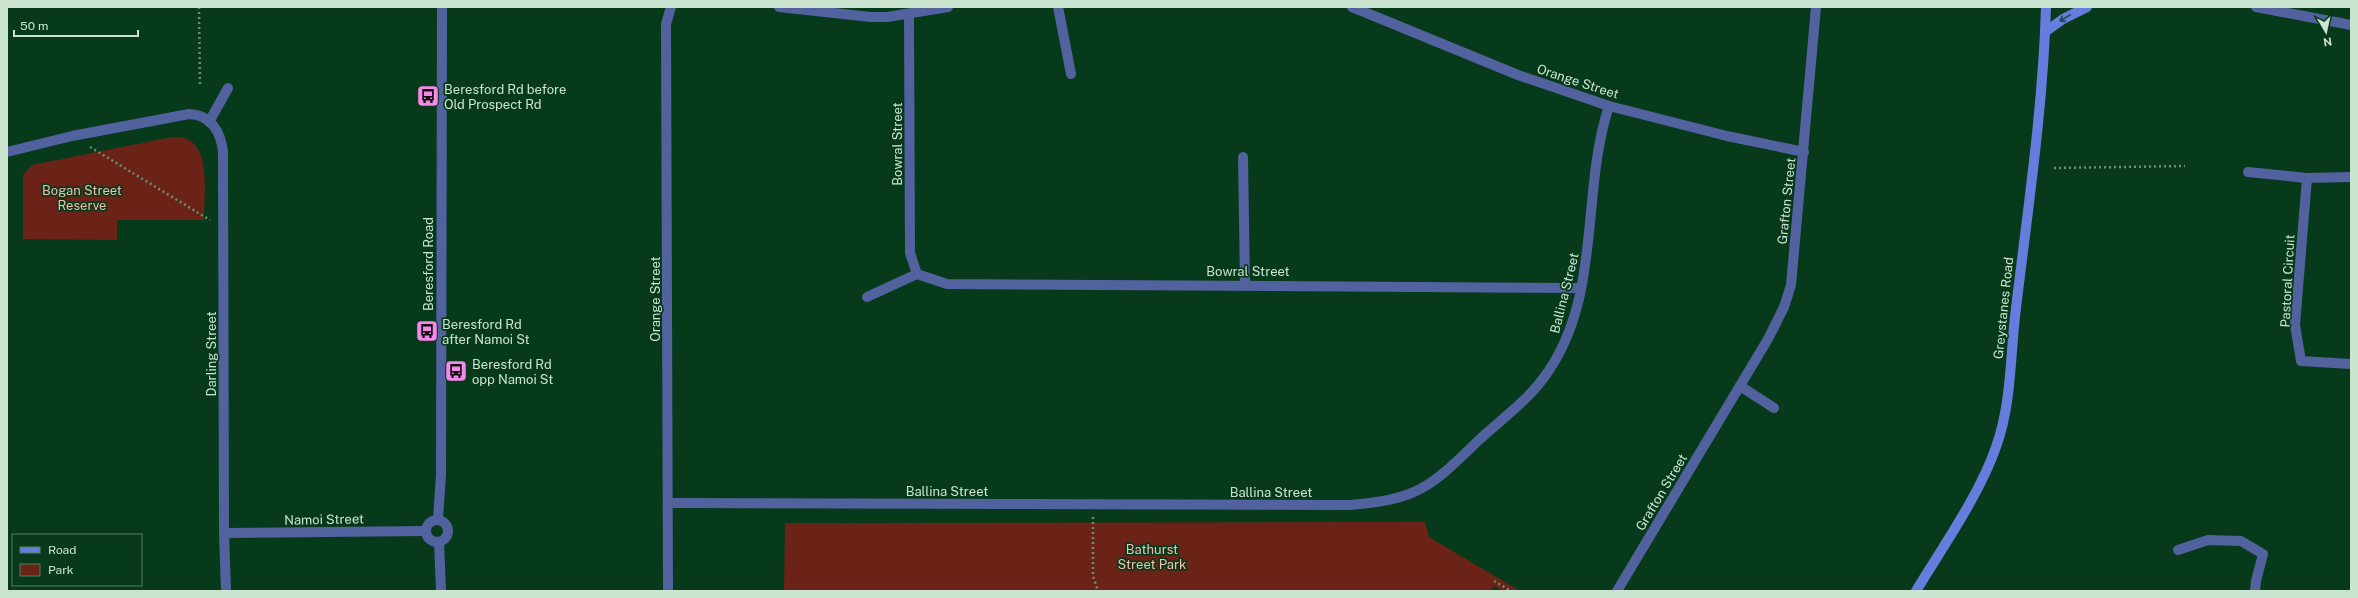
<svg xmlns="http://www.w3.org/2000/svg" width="2358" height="598" font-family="'Public Sans',sans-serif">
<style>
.green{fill:#6b2217}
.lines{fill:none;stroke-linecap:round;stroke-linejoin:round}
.path{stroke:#698f76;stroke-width:2.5;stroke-dasharray:2 3;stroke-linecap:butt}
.minor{stroke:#52629f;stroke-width:10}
.tertiary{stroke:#52629f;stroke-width:10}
.secondary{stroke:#657ddd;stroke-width:10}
.oneway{stroke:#1a4742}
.labels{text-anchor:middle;stroke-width:3.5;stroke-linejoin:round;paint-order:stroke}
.street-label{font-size:13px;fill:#cbe4d0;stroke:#073a1b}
.poi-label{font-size:13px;fill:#cbe4d0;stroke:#073a1b;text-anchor:start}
.park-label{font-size:13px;fill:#fabbaf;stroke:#073a1b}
</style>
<rect width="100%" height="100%" fill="#073a1b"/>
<!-- green -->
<g class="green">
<path d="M172 137C176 137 183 137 187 139 211 149 204 198 204 220H117V240L23 239V175L32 165Z"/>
<path d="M1425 522 1429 537 1520 591H1502L1494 586 1490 591H784L785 523Z"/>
</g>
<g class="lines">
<!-- path -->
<g class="path">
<path d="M199 7 200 86"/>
<path d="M90 147 210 220"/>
<path d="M2054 168 2185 166"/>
<path d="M1093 517V576L1098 591"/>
<path d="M1494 581 1511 591"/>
</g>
<!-- minor -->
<g class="minor">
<path d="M779 7 871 17H887L948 7"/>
<path d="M1058 7 1071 74"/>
<path d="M1352 7 1518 75 1609 106 1727 136 1804 152"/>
<path d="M909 14 910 253 917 274 947 284 1581 288"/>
<path d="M209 122 228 88"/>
<path d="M7 152 72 136 189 114C211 115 221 132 223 152L224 533 226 591"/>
<path d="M1243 157 1245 284"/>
<path d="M2248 172 2307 178 2351 177"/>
<path d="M2307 178 2295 325 2301 361 2351 364"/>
<path d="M867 297 917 274"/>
<path d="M1740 386 1774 408"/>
<path d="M668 503 1350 505C1420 500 1432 485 1480 439 1502 419 1528 400 1545 376 1603 296 1580 194 1609 106"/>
<path d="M224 533 426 531"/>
<path d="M2178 550 2208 540 2241 541 2263 554 2256 581 2255 591"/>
<path d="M668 591 666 24 671 7"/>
<path d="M1617 591 1768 339 1784 307 1791 285 1816 7"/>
</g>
<!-- tertiary -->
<g class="tertiary">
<path d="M2256 7 2351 25"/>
<circle cx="437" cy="531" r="11"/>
<path d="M438 520 441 474 442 7"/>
<path d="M439 542 441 591"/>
</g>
<!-- secondary -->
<g class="secondary">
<path d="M2045 32 2063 19 2087 7"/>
<path d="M1916 591C1942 548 1980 494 1996 447 2012 403 2010 354 2016 308 2028 208 2043 108 2046 7"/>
</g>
</g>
<!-- one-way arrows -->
<defs><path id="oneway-shaft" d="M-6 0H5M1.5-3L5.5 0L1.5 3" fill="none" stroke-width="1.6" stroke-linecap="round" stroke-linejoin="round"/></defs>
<use class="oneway" href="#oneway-shaft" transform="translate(2065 18) rotate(149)"/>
<!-- icons -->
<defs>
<g id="bus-square" transform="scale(1.15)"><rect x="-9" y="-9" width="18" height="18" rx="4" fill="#f788eb" stroke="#073a1b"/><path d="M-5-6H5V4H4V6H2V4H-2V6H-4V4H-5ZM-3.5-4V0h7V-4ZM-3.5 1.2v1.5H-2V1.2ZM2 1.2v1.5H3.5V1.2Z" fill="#111"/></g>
</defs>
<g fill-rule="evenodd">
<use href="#bus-square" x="428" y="96"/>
<use href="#bus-square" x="427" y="331"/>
<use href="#bus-square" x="456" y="371"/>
</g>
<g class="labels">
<!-- street labels -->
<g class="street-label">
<text transform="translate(1578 81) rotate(18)" y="5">Orange Street</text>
<text transform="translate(897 144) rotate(-90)" y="5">Bowral Street</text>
<text transform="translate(1786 201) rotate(-84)" y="5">Grafton Street</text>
<text transform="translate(428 264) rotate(-90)" y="5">Beresford Road</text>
<text x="1248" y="276">Bowral Street</text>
<text transform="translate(2287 281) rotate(-87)" y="5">Pastoral Circuit</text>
<text transform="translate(1564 293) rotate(-76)" y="5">Ballina Street</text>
<text transform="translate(655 299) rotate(-90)" y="5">Orange Street</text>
<text transform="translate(2003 308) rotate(-84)" y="5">Greystanes Road</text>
<text transform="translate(211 354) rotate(-90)" y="5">Darling Street</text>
<text x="947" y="496">Ballina Street</text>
<text x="1271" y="497">Ballina Street</text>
<text transform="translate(1661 492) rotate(-59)" y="5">Grafton Street</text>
<text transform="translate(324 519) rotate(-1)" y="5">Namoi Street</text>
</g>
<!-- poi labels -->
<g class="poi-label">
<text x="444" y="94">Beresford Rd before<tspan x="444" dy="15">Old Prospect Rd</tspan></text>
<text x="442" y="329">Beresford Rd<tspan x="442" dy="15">after Namoi St</tspan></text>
<text x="472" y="369">Beresford Rd<tspan x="472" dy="15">opp Namoi St</tspan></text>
</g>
<!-- park labels -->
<g class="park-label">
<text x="82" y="195">Bogan Street<tspan x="82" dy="15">Reserve</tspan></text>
<text x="1152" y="554">Bathurst<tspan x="1152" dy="15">Street Park</tspan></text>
</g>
</g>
<!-- border -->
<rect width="2358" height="598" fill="none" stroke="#cbe4d0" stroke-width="16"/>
<!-- legend -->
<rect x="12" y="534" width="130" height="52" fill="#073a1b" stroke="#557e63"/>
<rect x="20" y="547" width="20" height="6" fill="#657ddd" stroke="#557e63"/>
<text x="48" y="554" font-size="12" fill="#cbe4d0">Road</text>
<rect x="20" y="564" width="20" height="12" fill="#6b2217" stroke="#557e63"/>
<text x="48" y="574" font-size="12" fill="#cbe4d0">Park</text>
<!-- north arrow -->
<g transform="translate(2326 32) rotate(171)" stroke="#073a1b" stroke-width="3" paint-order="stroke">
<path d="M0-3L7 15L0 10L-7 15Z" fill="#cbe4d0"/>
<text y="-6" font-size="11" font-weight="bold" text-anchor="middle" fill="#cbe4d0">N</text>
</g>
<!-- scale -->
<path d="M14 30v6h124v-6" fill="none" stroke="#cbe4d0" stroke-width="2"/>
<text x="20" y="30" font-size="12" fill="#cbe4d0" stroke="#073a1b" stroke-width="3" paint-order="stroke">50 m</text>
</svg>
